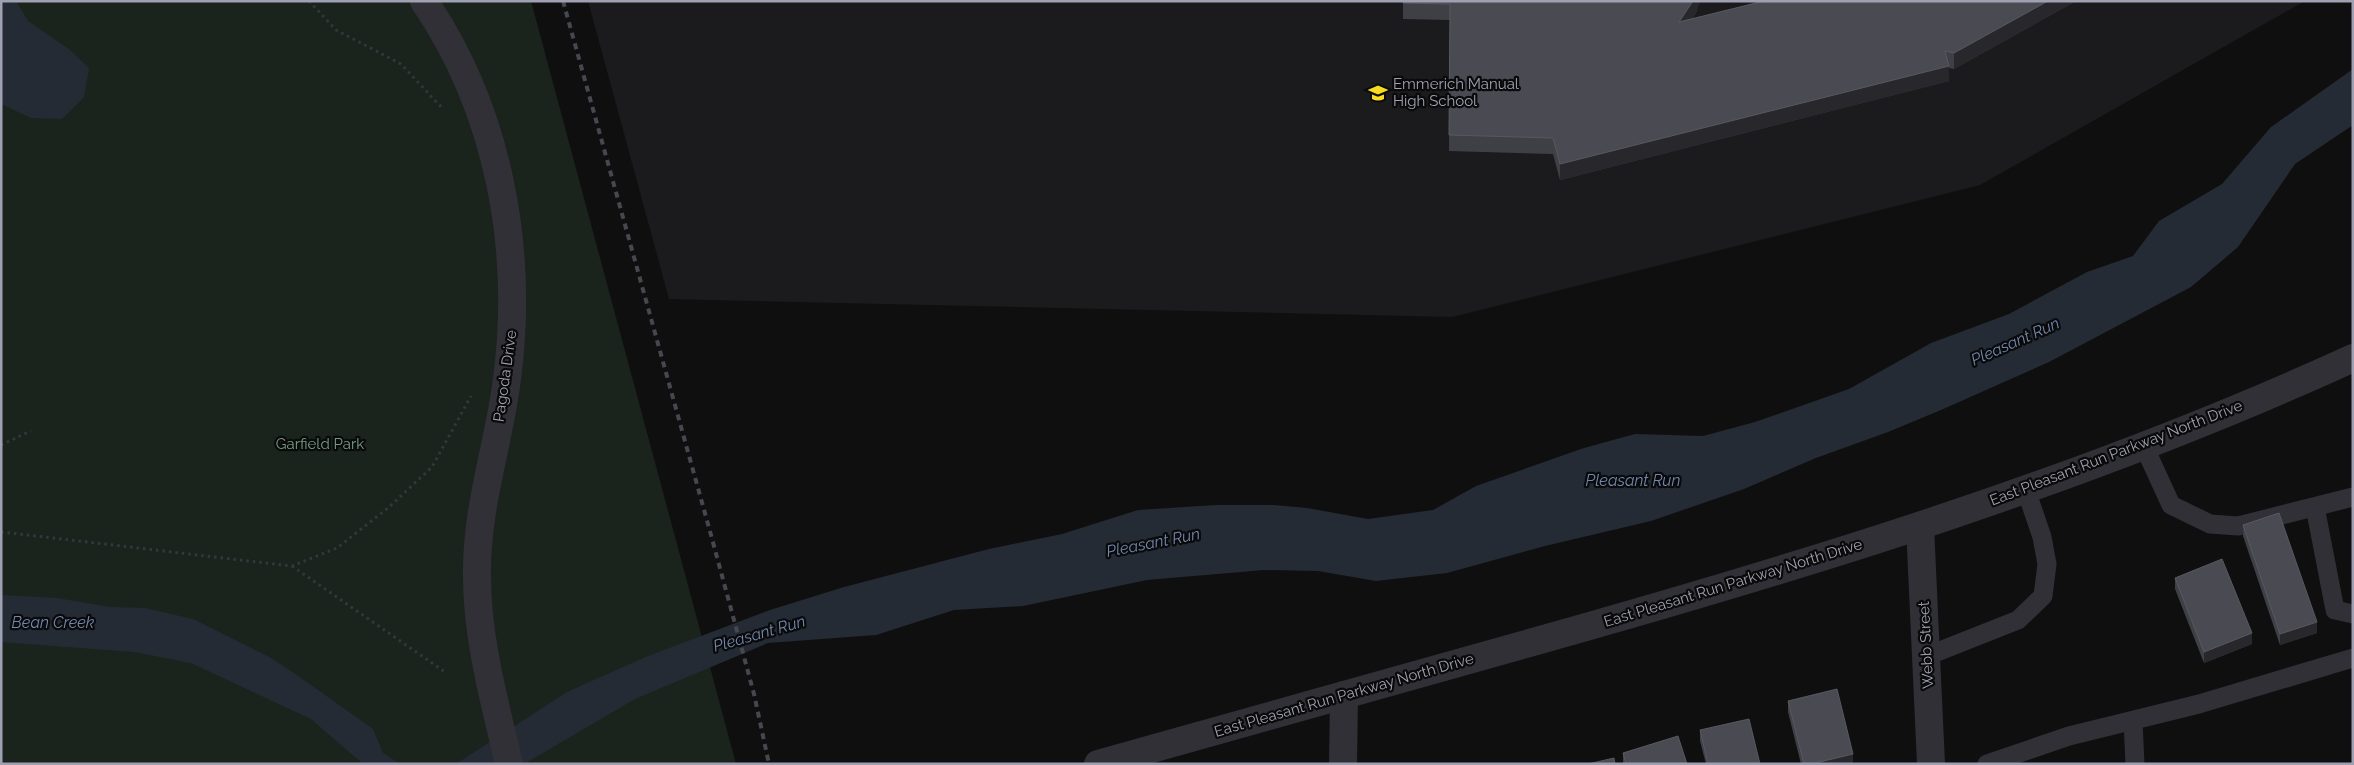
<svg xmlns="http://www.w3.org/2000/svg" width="2354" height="765" font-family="Raleway,sans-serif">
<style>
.built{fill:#1b1b1d}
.green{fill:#1b231d}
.water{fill:#252b34}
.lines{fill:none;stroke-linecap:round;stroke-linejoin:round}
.path{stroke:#36363d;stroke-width:3;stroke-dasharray:2.5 4;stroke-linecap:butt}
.service{stroke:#303036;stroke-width:19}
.minor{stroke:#303036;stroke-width:28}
.tertiary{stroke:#303036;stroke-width:28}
.rail{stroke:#47474f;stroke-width:4;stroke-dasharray:6 5;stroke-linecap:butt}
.wall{fill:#3f4046}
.shaded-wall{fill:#28282c}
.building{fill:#4a4b52;stroke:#575861}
.labels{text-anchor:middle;stroke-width:4.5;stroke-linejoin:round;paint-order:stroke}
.poi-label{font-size:15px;fill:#9fa1b2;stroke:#0a0a0b;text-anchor:start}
.street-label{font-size:15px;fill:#9fa1b2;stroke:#0a0a0b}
.park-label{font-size:15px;fill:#759e80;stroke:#0a0a0b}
.water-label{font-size:16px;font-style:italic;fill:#7488b0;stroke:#0a0a0b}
</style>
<rect width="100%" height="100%" fill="#0f0f10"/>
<!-- built -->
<path class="built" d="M588 1H2305L1980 185 1452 317 669 299Z"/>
<!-- green -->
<path class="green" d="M1 1H531L736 764H1Z"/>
<!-- water -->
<g class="water">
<path d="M1 1H16L28 21 70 50 89 68 84 97 62 119 31 118 1 104Z"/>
<path d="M2353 69V125L2295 164 2238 247 2191 287 2049 362 1941 410 1888 432 1816 458 1744 489 1651 521 1545 546 1447 573 1376 581 1318 571 1264 570 1147 580 1023 606 954 610 876 635 768 643 635 699 524 764H456L567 692 648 656 770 610 844 587 989 549 1062 534 1138 510 1216 505H1274L1307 508 1368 519 1433 510 1476 486 1584 448 1635 434 1703 436 1755 422 1849 389 1931 343 2009 314 2087 272 2133 256 2159 221 2222 184 2271 127Z"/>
<path d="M1 595 57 598 110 607 145 608 193 619 271 658 294 673 373 729 383 753 400 764H363L311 719 191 663 134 652 1 642Z"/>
</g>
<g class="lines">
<!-- path -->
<g class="path">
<path d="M309 1 336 30 401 64 443 109"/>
<path d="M1 445 31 431"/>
<path d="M1 532 292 566 337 548 388 508 432 467 471 396"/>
<path d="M292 566 445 672"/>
</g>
<!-- service -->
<g class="service">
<path d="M2144 446 2171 505 2210 524 2238 526 2353 497"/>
<path d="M2315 507 2335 610 2353 614"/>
<path d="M1927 656 2018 620 2043 596 2047 564 2042 537 2026 490"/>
<path d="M2133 721 2135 764"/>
<path d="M1987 764 2069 736 2199 704 2353 658"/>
</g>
<!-- minor -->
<g class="minor">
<path d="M424 1C499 111 524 249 507 379 499 443 477 505 477 570 476 636 494 699 509 764"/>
<path d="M1920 526 1931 764"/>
<path d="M1343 764 1344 695"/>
</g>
<!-- tertiary -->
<path class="tertiary" d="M1098 764C1243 723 1388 683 1533 642 1811 564 2089 479 2353 358"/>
<!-- rail -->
<path class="rail" d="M563 1 711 535 754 694 769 764"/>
</g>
<!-- wall -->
<g class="wall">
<path d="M1403 1 1697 11 1692 19 1764 1H2076L1954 69 1949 68V81L1560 180 1553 154 1449 151 1450 20 1403 19Z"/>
<path d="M2243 525 2317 633 2280 645 2243 536Z"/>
<path d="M2175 578 2252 644 2204 663 2175 589Z"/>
<path d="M1788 701 1853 764H1801L1788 712Z"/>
<path d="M1700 730 1760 764H1706L1700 741Z"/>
<path d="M1623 753 1687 764H1623Z"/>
</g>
<!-- shaded-wall -->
<g class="shaded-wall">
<path d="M1693 1H1700L1697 11 1679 37V22Z"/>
<path d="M2048 1H2076L1954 69V53Z"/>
<path d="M1949 66V81L1560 180V164Z"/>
<path d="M2317 622V633L2280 645V634Z"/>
<path d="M2252 633V644L2204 663V652Z"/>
<path d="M1853 754V764H1811Z"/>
</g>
<!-- building -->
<g class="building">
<path d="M1403 1H1693L1679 22 1764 1H2048L1954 53 1945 51 1949 66 1560 164 1553 138 1449 135 1450 4 1403 3Z"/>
<path d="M2279 513 2317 622 2280 634 2243 525Z"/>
<path d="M2222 559 2252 633 2204 652 2175 578Z"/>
<path d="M1837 689 1853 754 1811 764H1804L1788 701Z"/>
<path d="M1749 719 1760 764H1708L1700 730Z"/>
<path d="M1678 736 1687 764H1626L1623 753Z"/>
<path d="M1614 758 1615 764H1588Z"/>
</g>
<!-- icons -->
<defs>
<g id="school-bare" transform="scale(1.5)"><path d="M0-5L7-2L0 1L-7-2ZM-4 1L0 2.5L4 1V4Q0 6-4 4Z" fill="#f8da1f" stroke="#0a0a0b" stroke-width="2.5" paint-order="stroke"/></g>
</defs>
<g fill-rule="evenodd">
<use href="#school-bare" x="1378" y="93"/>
</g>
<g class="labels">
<!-- poi labels -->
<g class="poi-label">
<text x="1393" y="89">Emmerich Manual<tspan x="1393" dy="17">High School</tspan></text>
</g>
<!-- street labels -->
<g class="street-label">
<text transform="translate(505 376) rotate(-82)" y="5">Pagoda Drive</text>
<text transform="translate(2116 453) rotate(-21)" y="5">East Pleasant Run Parkway North Drive</text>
<text transform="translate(1733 583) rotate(-17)" y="5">East Pleasant Run Parkway North Drive</text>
<text transform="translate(1926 645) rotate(-93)" y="5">Webb Street</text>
<text transform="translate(1344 695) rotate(-16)" y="5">East Pleasant Run Parkway North Drive</text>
</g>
<!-- park labels -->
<g class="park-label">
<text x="320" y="449">Garfield Park</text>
</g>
<!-- water labels -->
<g class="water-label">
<text transform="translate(2015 341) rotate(-24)" y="6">Pleasant Run</text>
<text x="1633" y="486">Pleasant Run</text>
<text transform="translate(1153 542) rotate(-11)" y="6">Pleasant Run</text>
<text x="53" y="628">Bean Creek</text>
<text transform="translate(759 633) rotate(-16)" y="6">Pleasant Run</text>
</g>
</g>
<!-- border -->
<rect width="2354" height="765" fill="none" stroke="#9fa1b2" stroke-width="5"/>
</svg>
